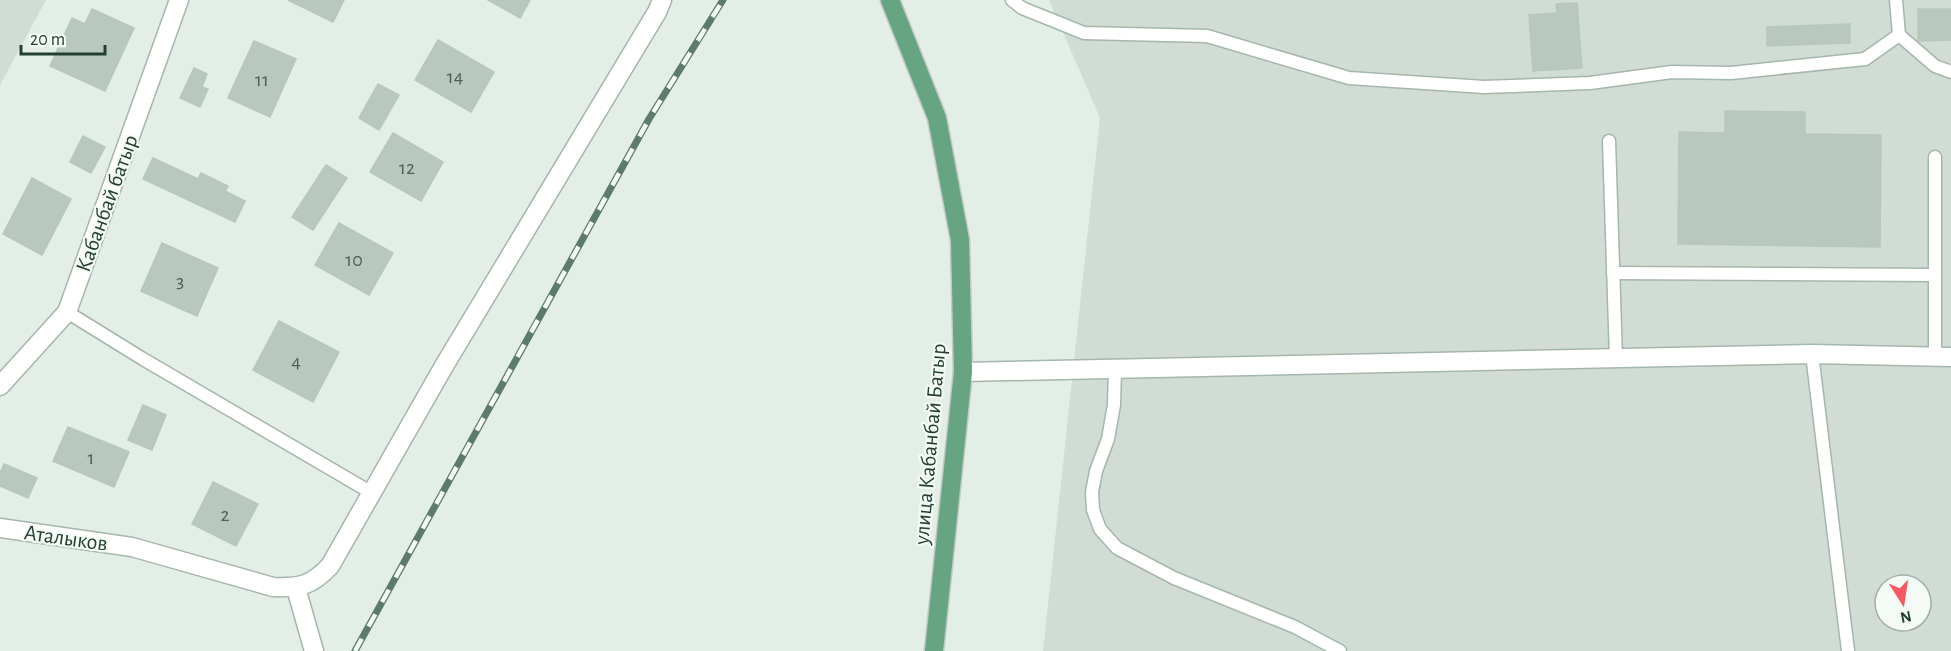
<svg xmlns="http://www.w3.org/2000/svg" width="1951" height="651" font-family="'Alegreya Sans',sans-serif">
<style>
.built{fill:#d1ddd4;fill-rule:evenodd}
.building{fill:#b9c8be;stroke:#b6c7bb;stroke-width:1.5}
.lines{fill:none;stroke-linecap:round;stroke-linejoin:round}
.lane-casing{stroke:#a5b6ab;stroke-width:15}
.street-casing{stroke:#a5b6ab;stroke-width:21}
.primary-casing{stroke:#c1cac5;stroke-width:21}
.lane{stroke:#fff;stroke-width:12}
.street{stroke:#fff;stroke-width:18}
.primary{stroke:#67a482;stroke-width:18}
.rail-casing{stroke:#5d7b6a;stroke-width:7}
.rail{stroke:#f4faf5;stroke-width:4.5;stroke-dasharray:14;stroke-linecap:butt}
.labels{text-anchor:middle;stroke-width:4.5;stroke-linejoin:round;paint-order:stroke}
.number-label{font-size:20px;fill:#486253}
.street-label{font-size:22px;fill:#22402f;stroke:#f4faf5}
</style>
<rect width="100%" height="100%" fill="#e3eee6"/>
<!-- built -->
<g class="built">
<path d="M0 0H46L0 85Z"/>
<path d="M1049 0H1951V651H1043L1100 118ZM1885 585H1921V621H1885Z"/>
</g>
<!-- building -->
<g class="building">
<path d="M288 0H344L333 22Z"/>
<path d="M488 0H530L520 18Z"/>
<path d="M1577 3 1582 68 1533 71 1529 15 1557 13 1556 4Z"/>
<path d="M92 9 134 28 105 91 50 66 72 18 85 24Z"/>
<path d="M1918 9H1951V40L1918 41Z"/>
<path d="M1850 24V43L1767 46V27Z"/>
<path d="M438 40 494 72 471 112 415 80Z"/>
<path d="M254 41 296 59 270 117 228 98Z"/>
<path d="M194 68 207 74 202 87 208 89 200 107 180 98Z"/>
<path d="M378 84 399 95 379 130 359 118Z"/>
<path d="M1725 111 1805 112V134L1881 135 1880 247 1678 244 1679 132 1725 133Z"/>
<path d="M393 133 443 162 421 201 370 172Z"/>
<path d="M83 136 105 147 91 173 70 162Z"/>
<path d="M153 158 198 179 201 173 228 186 225 191 245 201 235 222 143 179Z"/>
<path d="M326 165 347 178 313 230 292 217Z"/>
<path d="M32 178 71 199 42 255 3 234Z"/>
<path d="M339 223 393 253 369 295 315 265Z"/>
<path d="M162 243 218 268 197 316 141 291Z"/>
<path d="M279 321 339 352 313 402 253 370Z"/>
<path d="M143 405 166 415 152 450 128 440Z"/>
<path d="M68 427 129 452 114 487 53 461Z"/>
<path d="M4 464 37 478 28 498 0 486V473Z"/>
<path d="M213 482 258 504 236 546 192 524Z"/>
</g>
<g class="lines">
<!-- lane casing -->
<g class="lane-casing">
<g id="lane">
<path d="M1012 0 1022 8 1084 33 1207 36 1349 78 1484 87 1590 83 1672 72 1731 73 1865 59 1899 35"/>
<path d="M1896 0 1899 35 1935 66 1951 72"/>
<path d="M1609 141 1616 358"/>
<path d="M1613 273 1935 275"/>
<path d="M67 312 143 359 372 493"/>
<path d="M1812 354 1848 651"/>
<path d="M1935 357V157"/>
<path d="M1115 369 1114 405 1108 439 1096 471 1092 492 1093 510 1100 529 1117 548 1174 578 1295 627 1340 651"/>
</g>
</g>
<!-- street casing -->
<g class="street-casing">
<g id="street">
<path d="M963 372 1812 354 1951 357"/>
<path d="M0 386 67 312 179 0"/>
<path d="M0 528 132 547 273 587C300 588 311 586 330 566L444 366 657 12 662 0"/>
<path d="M296 588 314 651"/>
</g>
</g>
<!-- primary casing -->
<g class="primary-casing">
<path id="primary" d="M890 0 937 118 960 240 963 372 934 651"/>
</g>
<!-- lane -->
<use href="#lane" class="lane"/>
<!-- street -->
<use href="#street" class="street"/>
<!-- primary -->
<use href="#primary" class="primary"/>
<!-- rail casing -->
<g class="rail-casing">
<path id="rail" d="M355 651 649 119 723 0"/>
</g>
<!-- rail -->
<use href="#rail" class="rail"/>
</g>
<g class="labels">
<!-- number labels -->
<g class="number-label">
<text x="455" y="83">14</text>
<text x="262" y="86">11</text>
<text x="407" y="174">12</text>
<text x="354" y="266">10</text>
<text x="180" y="287">3</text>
<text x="296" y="368">4</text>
<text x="91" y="464">1</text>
<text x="225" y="521">2</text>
</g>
<!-- street labels -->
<g class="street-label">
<text transform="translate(106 203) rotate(-70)" y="8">Кабанбай батыр</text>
<text transform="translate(929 444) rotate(-85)" y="8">улица Кабанбай Батыр</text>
<text transform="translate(66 537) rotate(8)" y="8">Аталыков</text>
</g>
</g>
<!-- north arrow -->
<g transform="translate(1903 603) rotate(168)"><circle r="28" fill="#f4faf5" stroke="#a0b0a6" stroke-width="1.5"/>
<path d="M0-4.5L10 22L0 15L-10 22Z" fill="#f55a63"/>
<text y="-9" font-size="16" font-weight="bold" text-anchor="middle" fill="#22402f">N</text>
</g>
<!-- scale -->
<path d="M21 45v9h84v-9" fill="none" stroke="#22402f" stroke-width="3"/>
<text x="30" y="45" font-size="18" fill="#22402f" stroke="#f4faf5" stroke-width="4.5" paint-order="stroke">20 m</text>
</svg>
